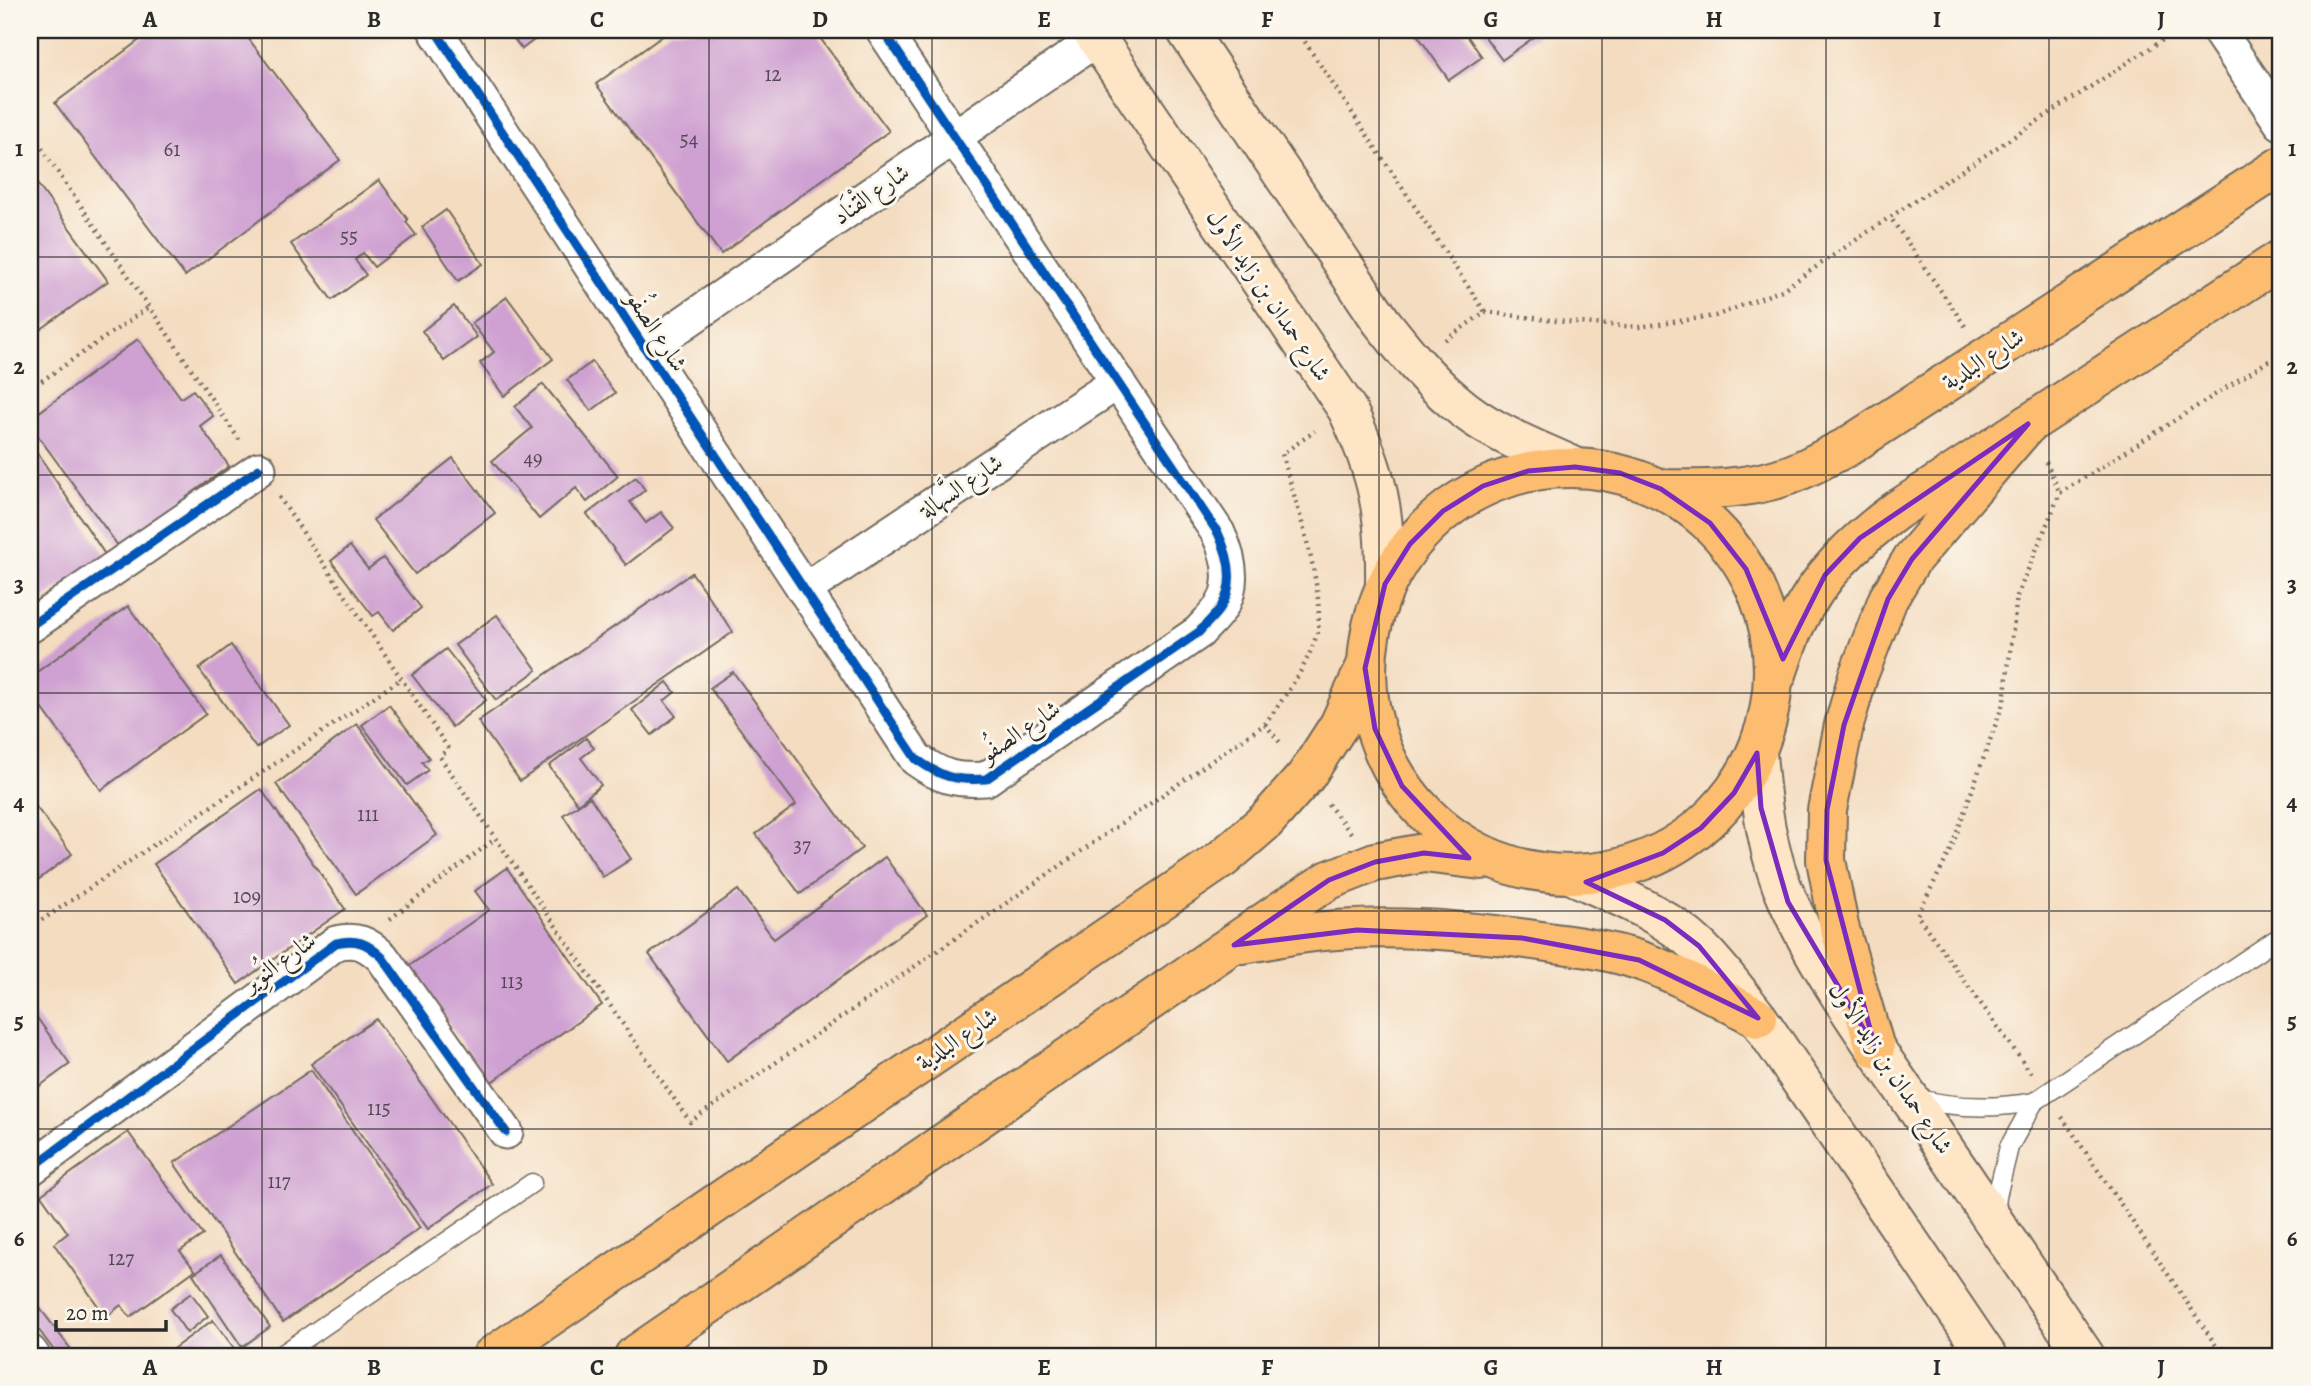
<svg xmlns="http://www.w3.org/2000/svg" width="2311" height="1386" font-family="Alegreya,Amiri,serif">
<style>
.building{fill:#cfa1d2}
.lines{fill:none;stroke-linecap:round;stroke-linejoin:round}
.lane-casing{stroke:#71695f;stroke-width:21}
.street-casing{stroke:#71695f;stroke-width:37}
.secondary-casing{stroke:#71695f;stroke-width:42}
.primary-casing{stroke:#71695f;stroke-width:42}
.path{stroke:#71695f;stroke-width:4.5;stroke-dasharray:2 5;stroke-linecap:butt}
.lane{stroke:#fff;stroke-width:18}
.street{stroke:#fff;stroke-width:33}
.secondary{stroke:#fee5c5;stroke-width:38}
.primary{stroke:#fcbd6f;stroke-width:38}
.cycleway-casing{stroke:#fbf7ec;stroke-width:13}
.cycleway{stroke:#0057b8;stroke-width:9}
.marked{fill:none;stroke:#7b2cbf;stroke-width:5;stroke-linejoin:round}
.grid{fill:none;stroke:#2b2b2b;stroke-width:2;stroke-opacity:0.55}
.labels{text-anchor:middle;stroke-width:6;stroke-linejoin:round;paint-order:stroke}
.number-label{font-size:21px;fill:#544855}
.street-label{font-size:24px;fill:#2b2b2b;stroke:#fbf7ec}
.neatline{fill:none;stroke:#2b2b2b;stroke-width:2.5}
.grid-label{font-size:23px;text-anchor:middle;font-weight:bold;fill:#2b2b2b}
</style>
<rect width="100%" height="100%" fill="#fbf7ec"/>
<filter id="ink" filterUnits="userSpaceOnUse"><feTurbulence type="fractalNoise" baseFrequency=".0143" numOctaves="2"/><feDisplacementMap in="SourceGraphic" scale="14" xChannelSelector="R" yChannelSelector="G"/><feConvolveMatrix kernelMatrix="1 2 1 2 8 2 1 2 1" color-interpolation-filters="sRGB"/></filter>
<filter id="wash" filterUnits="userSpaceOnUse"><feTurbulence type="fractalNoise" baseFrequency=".00686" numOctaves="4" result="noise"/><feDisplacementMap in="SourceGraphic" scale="28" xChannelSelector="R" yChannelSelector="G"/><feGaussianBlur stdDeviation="1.57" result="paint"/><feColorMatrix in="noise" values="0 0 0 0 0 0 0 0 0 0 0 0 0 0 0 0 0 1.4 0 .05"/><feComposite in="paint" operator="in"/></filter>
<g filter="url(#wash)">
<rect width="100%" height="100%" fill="#f4dcc0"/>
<g id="blocks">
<!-- building -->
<g class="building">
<path d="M153 30H242L340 160 185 276 55 103Z"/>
<path d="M507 30H539L542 34 522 49Z"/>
<path d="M671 30H814L889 131 721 254 596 84Z"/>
<path d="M1414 30H1463L1482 57 1449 80Z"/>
<path d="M1480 30H1544L1502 60Z"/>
<path d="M30 174 108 281 30 337Z"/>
<path d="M379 180 408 220 406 222 416 235 374 267 363 253 355 260 366 275 332 300 291 244Z"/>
<path d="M446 210 483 264 458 281 422 227Z"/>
<path d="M507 297 553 359 504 396 480 363 494 352 472 323Z"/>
<path d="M454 306 477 337 444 361 422 331Z"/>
<path d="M138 339 181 398 193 390 213 416 200 426 229 466 119 547 30 425V419Z"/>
<path d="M592 362 615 393 591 411 567 380Z"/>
<path d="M543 384 618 476 587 502 576 488 539 519 492 461 532 428 515 407Z"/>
<path d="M30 442 106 556 30 608Z"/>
<path d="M453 458 495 513 415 574 373 520Z"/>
<path d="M636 477 645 490 630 502 646 523 661 512 674 528 626 565 587 514Z"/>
<path d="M350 546 368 569 383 558 421 608 393 630 379 612 373 616 331 561Z"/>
<path d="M692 573 733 632 520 781 478 721Z"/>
<path d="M128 606 206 714 101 790 30 691V677Z"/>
<path d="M497 615 537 670 496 700 455 645Z"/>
<path d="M231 645 289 725 256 748 199 669Z"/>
<path d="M446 649 486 700 452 727 412 675Z"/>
<path d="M733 672 862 848 800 894 756 834 796 805 710 688Z"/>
<path d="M667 682 675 692 664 701 676 716 652 735 632 710Z"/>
<path d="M389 705 429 758 422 762 428 770 407 785 362 725Z"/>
<path d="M357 724 437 835 356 894 276 784Z"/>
<path d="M586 738 594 748 581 758 601 785 578 804 549 766Z"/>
<path d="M261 789 345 909 238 984 154 864Z"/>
<path d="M590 797 631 859 603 877 563 815Z"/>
<path d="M30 799 72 854 30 886Z"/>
<path d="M885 857 927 915 727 1061 649 954 738 890 774 939Z"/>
<path d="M507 868 602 1005 490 1083 409 966 489 910 475 891Z"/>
<path d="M30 1008 70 1064 30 1093Z"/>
<path d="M376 1019 492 1184 428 1229 311 1064Z"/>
<path d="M311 1070 420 1228 283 1322 174 1163Z"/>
<path d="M128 1132 203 1235 180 1251 195 1270 130 1317 121 1305 106 1317 54 1244 68 1233 41 1195Z"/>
<path d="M221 1255 270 1327 242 1347 193 1274Z"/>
<path d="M191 1293 208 1316 187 1333 170 1309Z"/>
<path d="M30 1295 76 1356H58L30 1318Z"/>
<path d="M213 1320 237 1352 231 1356H163Z"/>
</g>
</g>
</g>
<g filter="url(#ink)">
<use href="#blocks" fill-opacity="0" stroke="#71695f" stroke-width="2"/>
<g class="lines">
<!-- lane casing -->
<g class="lane-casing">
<g id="lane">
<path d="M1916 1098C1956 1109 1993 1109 2034 1102"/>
<path d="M1995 1216 1997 1196 2009 1147 2034 1102 2281 936"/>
<path d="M280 1356 532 1183"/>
</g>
</g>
<!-- street casing -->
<g class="street-casing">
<g id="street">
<path d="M435 30 916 759C941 777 954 781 986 779L1199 632C1206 624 1215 616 1221 607 1236 583 1229 556 1218 533L883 30"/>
<path d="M2218 30 2281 123"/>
<path d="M646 349 1097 39"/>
<path d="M804 590 1118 382"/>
<path d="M30 626 259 469"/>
<path d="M30 1169 336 943C356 938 367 943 382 957L506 1132"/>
<path d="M30 1352 33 1356"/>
</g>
</g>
<!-- secondary casing -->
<g class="secondary-casing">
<g id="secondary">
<path d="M1091 30 1347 409C1378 474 1386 512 1385 584"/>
<path d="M1186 30 1381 321C1404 350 1427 379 1455 402 1489 432 1534 448 1575 467"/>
<path d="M1757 753C1761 805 1767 856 1789 903 1821 974 1871 1042 1915 1106 1972 1189 2029 1273 2085 1356"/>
<path d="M1572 875C1616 895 1663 913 1699 947 1721 968 1739 994 1758 1018L1987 1356"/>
</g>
</g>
<!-- primary casing -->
<g class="primary-casing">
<g id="primary">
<circle cx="1570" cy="671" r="203"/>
<path d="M1661 489C1705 490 1747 490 1789 475 1809 468 1828 456 1847 447L2281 166"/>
<path d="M1777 674C1783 657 1788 639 1796 623 1819 575 1855 541 1897 510L2281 259"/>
<path d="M1242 944C1261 941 1280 937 1299 934 1382 922 1472 930 1554 943 1583 947 1611 951 1638 960 1680 974 1719 998 1758 1018"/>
<path d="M1875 1048 1839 926 1826 860 1827 810 1844 725 1858 676 1888 599 1912 559 2028 424"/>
<path d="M492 1356 1222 859 1266 821 1306 776 1339 725 1365 668"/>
<path d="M634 1356 1285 908 1329 880 1375 862 1424 853 1481 860"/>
</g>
</g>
<!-- path -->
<g class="path">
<path d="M1297 30 1485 312"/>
<path d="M30 131 240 441"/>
<path d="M1965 326 1890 217 2178 30"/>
<path d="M1445 340 1485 312 1565 322 1638 327 1715 316 1782 290 1890 217"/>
<path d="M30 389 149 307"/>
<path d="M2046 462 2060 493"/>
<path d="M279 497 448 748 440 757 690 1122 1265 724C1285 696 1305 670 1316 637 1329 597 1294 498 1282 454L1315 431"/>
<path d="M1265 724 1282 745"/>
<path d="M1328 804 1351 833"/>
<path d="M390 919 495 839"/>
<path d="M30 928 401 679"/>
<path d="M2031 1073 1917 915 1950 852 2004 701 2017 596 2060 493 2281 353"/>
<path d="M2062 1117 2223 1356"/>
</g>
<!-- lane -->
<use href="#lane" class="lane"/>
<!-- street -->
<use href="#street" class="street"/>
<!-- secondary -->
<use href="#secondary" class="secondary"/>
<!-- primary -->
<use href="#primary" class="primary"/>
<!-- cycleway casing -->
<g class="cycleway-casing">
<g id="cycleway">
<path d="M435 30 916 759C941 777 954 781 986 779L1199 632C1206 624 1215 616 1221 607 1236 583 1229 556 1218 533L883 30"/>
<path d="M30 626 259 469"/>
<path d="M30 1169 336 943C356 938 367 943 382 957L506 1132"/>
</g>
</g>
<!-- cycleway -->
<use href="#cycleway" class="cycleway"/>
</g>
</g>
<!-- marked area -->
<path class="marked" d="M2028 424 1912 559 1888 599 1844 725 1827 810 1826 860 1875 1048 1788 902 1761 808 1757 753 1734 793 1701 828 1663 853 1586 882 1665 920 1699 946 1758 1018 1639 960 1522 938 1357 930 1234 945 1329 880 1375 862 1424 853 1469 858 1402 786 1375 729 1365 668 1385 584 1410 544 1443 511 1483 486 1528 471 1575 467 1620 473 1661 489 1710 523 1746 569 1783 659 1825 575 1860 538Z"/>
<!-- grid -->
<path class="grid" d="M262 30V1356M485 30V1356M709 30V1356M932 30V1356M1156 30V1356M1379 30V1356M1602 30V1356M1826 30V1356M2049 30V1356M30 257H2281M30 475H2281M30 693H2281M30 911H2281M30 1129H2281"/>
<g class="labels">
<!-- number labels -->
<g class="number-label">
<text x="773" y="81">12</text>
<text x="689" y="146">54</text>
<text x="172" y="156">61</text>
<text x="349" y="243">55</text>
<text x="533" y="465">49</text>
<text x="368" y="821">111</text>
<text x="802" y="852">37</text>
<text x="247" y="903">109</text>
<text x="512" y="988">113</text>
<text x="379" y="1115">115</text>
<text x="279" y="1188">117</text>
<text x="121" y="1265">127</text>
</g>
<!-- street labels -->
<g class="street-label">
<text transform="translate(871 194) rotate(-35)" y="8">شارع القْنَاد</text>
<text transform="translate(1269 295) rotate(56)" y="8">شارع حمدان بن زايد الأول</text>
<text transform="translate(657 331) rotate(57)" y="8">شارع الصفُو</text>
<text transform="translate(1983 359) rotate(-33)" y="8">شارع البلدية</text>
<text transform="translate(961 486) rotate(-34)" y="8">شارع السَّهالة</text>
<text transform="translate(1020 731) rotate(-34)" y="8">شارع الصفُو</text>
<text transform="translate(279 962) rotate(-36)" y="8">شارع النُوِير</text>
<text transform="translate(957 1039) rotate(-34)" y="8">شارع البلدية</text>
<text transform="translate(1891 1068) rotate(56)" y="8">شارع حمدان بن زايد الأول</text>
</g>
</g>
<!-- margin -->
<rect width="2311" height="1386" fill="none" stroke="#fbf7ec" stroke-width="77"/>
<!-- scale -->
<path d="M56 1320v10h110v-10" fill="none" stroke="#2b2b2b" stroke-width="3.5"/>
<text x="66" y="1320" font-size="21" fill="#2b2b2b" stroke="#fbf7ec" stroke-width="5" paint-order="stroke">20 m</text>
<rect x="38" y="38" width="2234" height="1310" class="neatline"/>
<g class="grid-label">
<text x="150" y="27">A</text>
<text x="374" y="27">B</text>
<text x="597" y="27">C</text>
<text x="820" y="27">D</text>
<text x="1044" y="27">E</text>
<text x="1267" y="27">F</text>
<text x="1491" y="27">G</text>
<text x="1714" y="27">H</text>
<text x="1937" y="27">I</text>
<text x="2161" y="27">J</text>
<text x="19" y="156">1</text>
<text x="2292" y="156">1</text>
<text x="19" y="374">2</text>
<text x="2292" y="374">2</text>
<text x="19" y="592">3</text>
<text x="2292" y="592">3</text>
<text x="19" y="810">4</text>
<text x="2292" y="810">4</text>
<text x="19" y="1028">5</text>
<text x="2292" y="1028">5</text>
<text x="19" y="1246">6</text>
<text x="2292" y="1246">6</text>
<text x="150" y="1375">A</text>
<text x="374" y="1375">B</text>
<text x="597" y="1375">C</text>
<text x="820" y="1375">D</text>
<text x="1044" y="1375">E</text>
<text x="1267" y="1375">F</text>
<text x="1491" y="1375">G</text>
<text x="1714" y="1375">H</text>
<text x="1937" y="1375">I</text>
<text x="2161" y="1375">J</text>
</g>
</svg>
